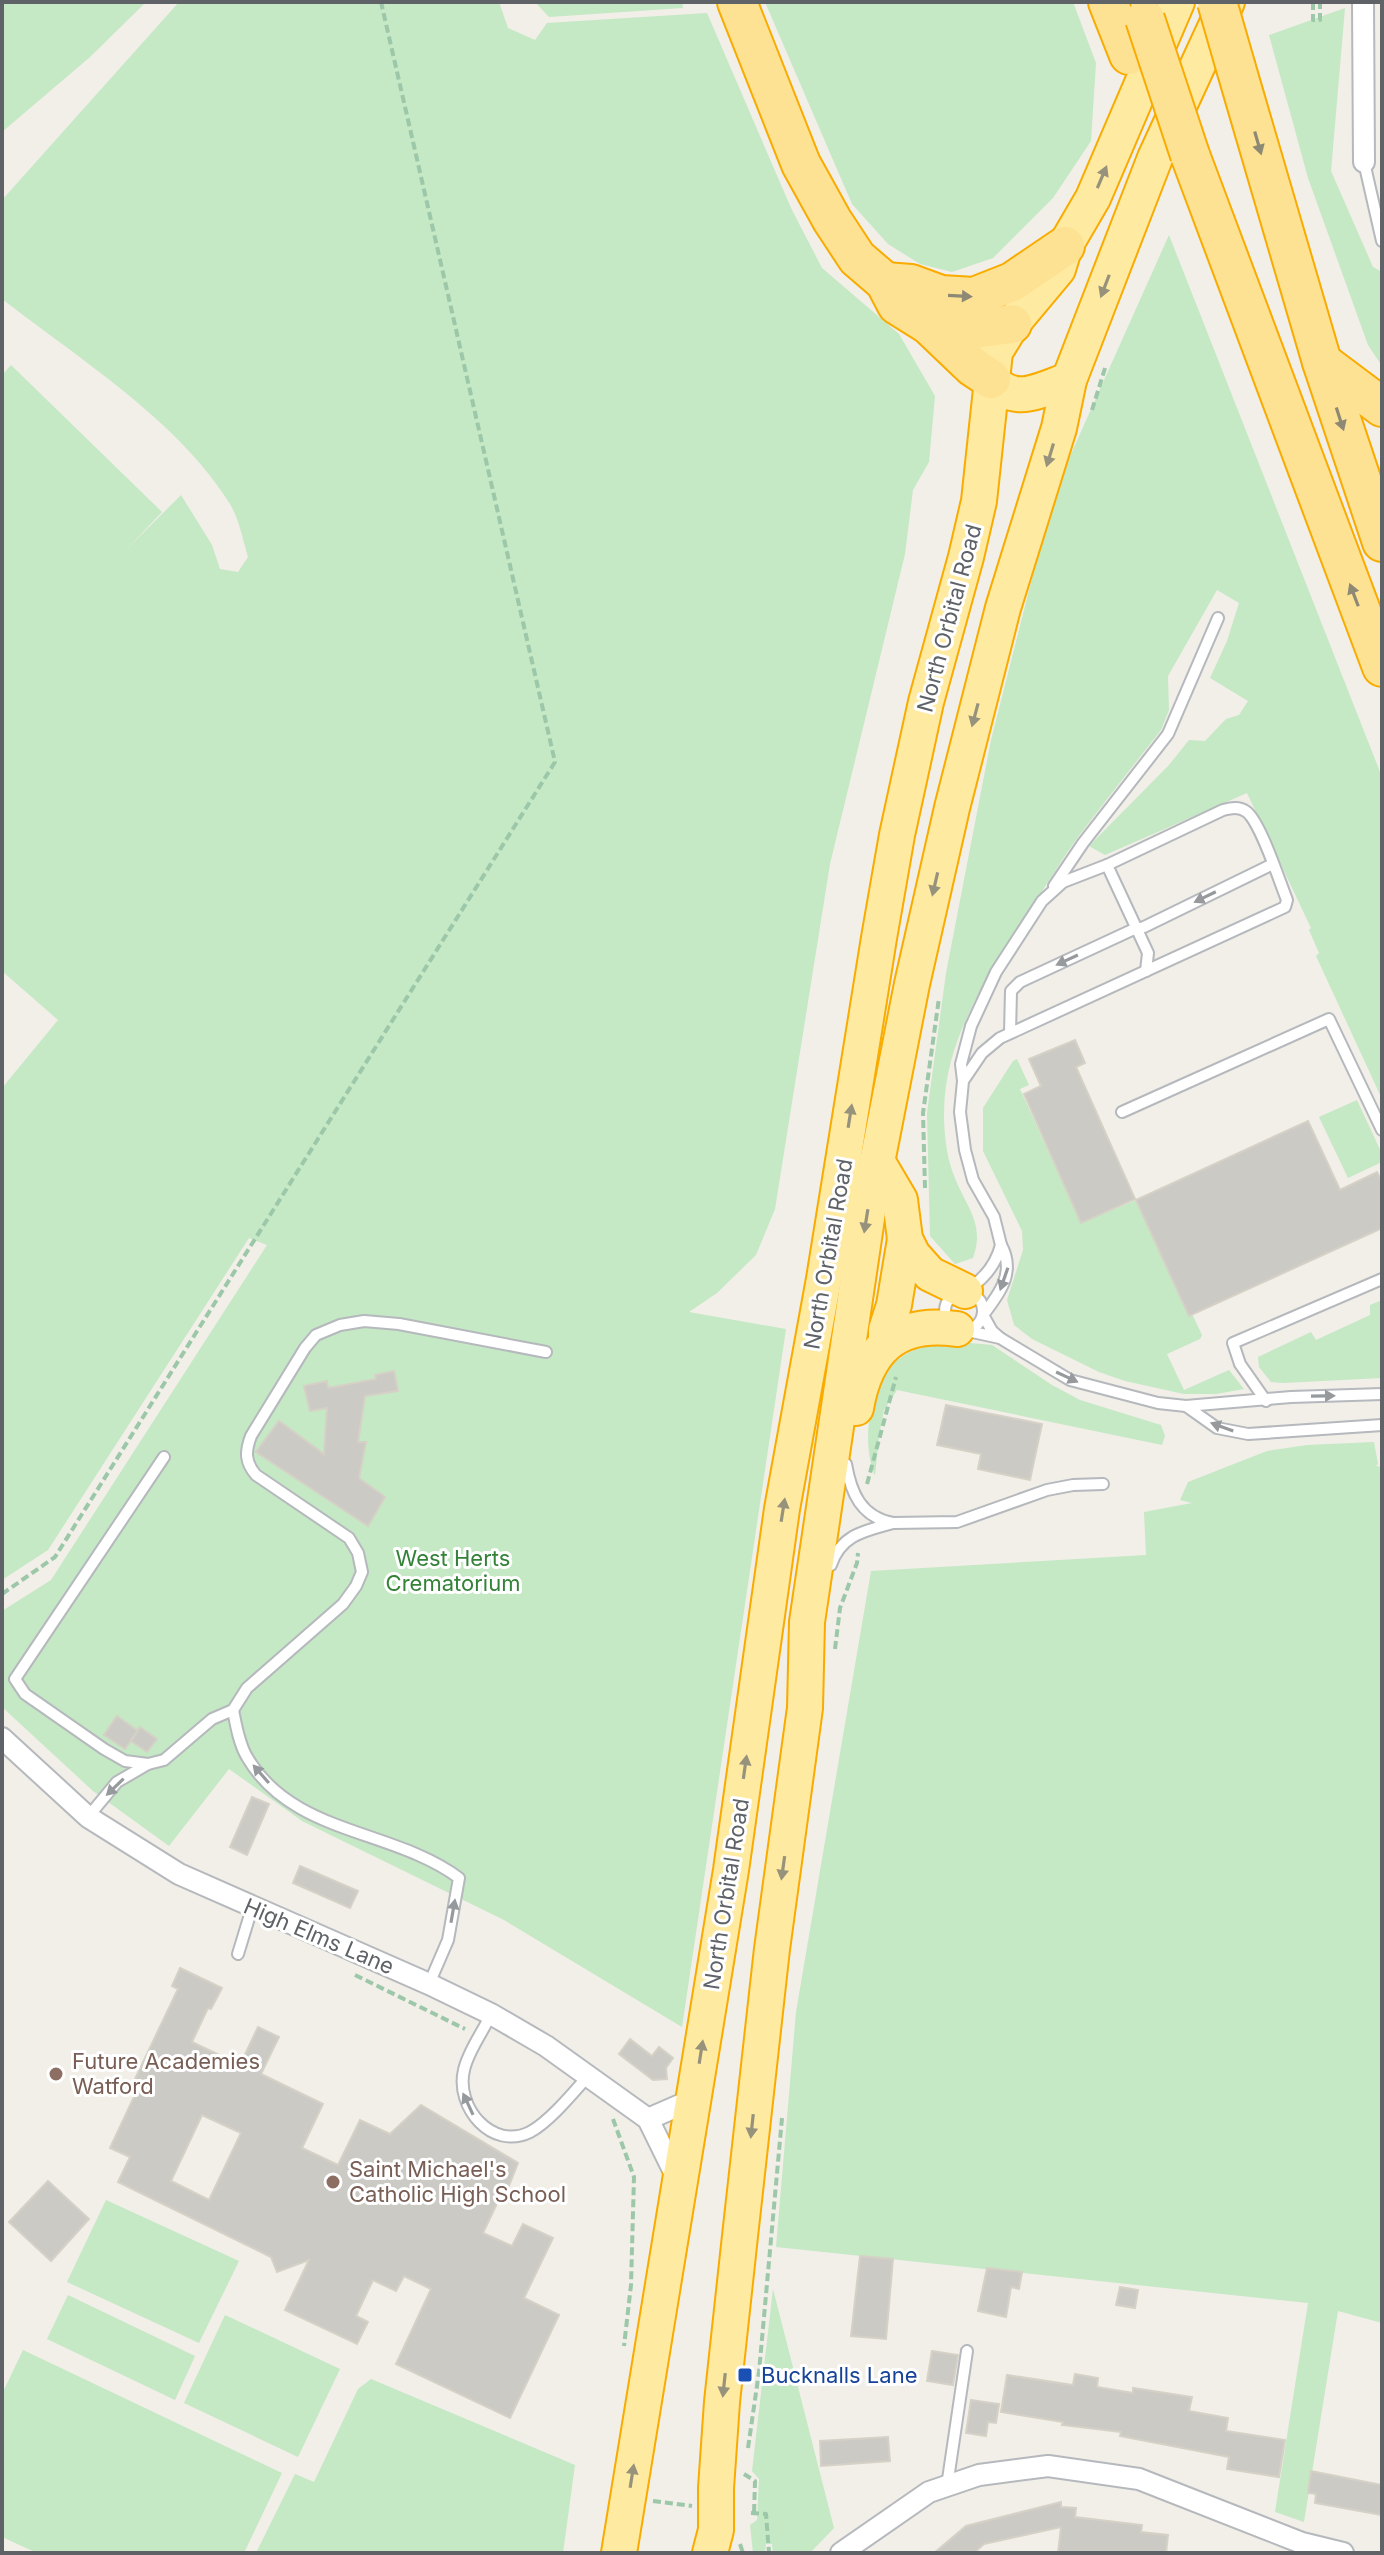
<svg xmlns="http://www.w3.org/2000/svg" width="1384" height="2555" font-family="Inter,sans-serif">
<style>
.green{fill:#c5e8c5}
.building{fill:#cccac5;stroke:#d6d1c6;stroke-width:2;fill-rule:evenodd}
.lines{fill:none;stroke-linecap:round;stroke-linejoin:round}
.service-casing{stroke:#b5b8bc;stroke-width:14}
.minor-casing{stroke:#b5b8bc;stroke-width:24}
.trunk-casing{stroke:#f9ab00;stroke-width:38}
.motorway-casing{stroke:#f9ab00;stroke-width:42}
.path{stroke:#9cc7a9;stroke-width:4;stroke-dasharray:8 4;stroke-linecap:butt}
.service{stroke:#fff;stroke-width:10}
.minor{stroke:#fff;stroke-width:20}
.trunk{stroke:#feeaa1;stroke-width:34}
.motorway{stroke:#fde293;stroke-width:38}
.motorway-bridge-casing{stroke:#f9ab00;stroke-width:42;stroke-linecap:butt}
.motorway-bridge{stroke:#fde293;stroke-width:38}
.oneway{fill:#8e8975}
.oneway2{fill:#97927c}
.oneway3{fill:#979a9d}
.education-dot{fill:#8d6e63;stroke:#fff;stroke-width:3}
.transit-dot{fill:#1a4fb4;stroke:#fff;stroke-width:3}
.labels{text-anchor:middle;stroke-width:6;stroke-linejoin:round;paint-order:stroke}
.street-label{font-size:22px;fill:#5f6368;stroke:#fff}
.park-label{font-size:22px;fill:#348238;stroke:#fff}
.education-label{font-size:22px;fill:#785e54;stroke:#fff;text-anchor:start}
.transit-label{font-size:22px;fill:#164399;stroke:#fff;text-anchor:start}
</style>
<rect width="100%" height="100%" fill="#f1efe8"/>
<!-- green -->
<g class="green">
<path d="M2 2H146L90 57 2 132Z"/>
<path d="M179 2H499L508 28 535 40 547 23 707 13 791 208 822 268 899 334 935 396 929 462 913 490 905 554 830 864 775 1209 756 1255 717 1293 689 1312 786 1329 682 2027 504 1920 302 1821 229 1769 169 1846 93 1791 2 1707V1611L51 1580 267 1245 249 1238 48 1550 2 1580V1088L58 1020 2 971V375L11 365 162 512 126 550 181 495 212 545 220 569 238 572 248 557C243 540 239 519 230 504 179 421 78 358 2 299V200Z"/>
<path d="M535 2H682L683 8 549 17Z"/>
<path d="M765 2H1073L1096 63 1091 141 1053 198 993 258 952 272 920 264 888 244 852 204Z"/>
<path d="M1345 8 1331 171 1373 267 1382 272V366L1368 345 1308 178 1269 35Z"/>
<path d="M1169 235 1382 777V1099L1316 956 1319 953 1309 930 1311 928 1247 793 1105 855 1089 846 1169 765 1189 740 1205 741 1226 719 1239 715 1248 701 1210 678 1227 641 1239 603 1217 590 1168 676 1169 710 1161 730C1133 766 1105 801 1078 837 1059 863 1043 891 1025 918 987 977 944 1040 944 1113 944 1132 946 1154 953 1173 964 1205 986 1222 973 1258L955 1264 930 1236 927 1113 946 973 991 740 1054 492Z"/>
<path d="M1017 1059 1029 1085 1020 1089 1081 1223 1136 1200 1188 1315 1192 1314 1202 1335 1200 1339 1167 1354 1184 1390 1229 1370 1244 1389 1216 1394H1184L1125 1381 1099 1372 1032 1339 1014 1325 1007 1300 1023 1250 1022 1231 983 1151V1108L1013 1061Z"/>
<path d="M1357 1100 1382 1154V1162L1348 1178 1319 1117Z"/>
<path d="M1382 1300V1378L1283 1383 1271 1382 1259 1367 1258 1357 1311 1332 1316 1340 1370 1315V1305Z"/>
<path d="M948 1341 992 1345 1052 1385 1080 1400 1161 1425 1165 1436 1162 1445 897 1390 884 1410 879 1436 875 1476C868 1457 867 1441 869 1421 873 1372 900 1347 948 1341Z"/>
<path d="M1374 1442 1378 1464 1376 1466 1382 1467V2323L1338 2311 1304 2522 1275 2512 1308 2303 776 2247 796 2012 871 1571 1146 1555 1144 1512 1192 1503 1180 1500 1188 1482 1267 1451 1307 1445Z"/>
<path d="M106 2200 239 2261 199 2343 67 2282Z"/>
<path d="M773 2289 834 2528 810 2553H773L772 2544H766L765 2553H753L750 2525 757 2520 759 2479 752 2471Z"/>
<path d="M68 2295 195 2356 175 2400 47 2339Z"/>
<path d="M225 2315 340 2369 298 2457 184 2403Z"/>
<path d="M23 2350 282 2473 244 2553H37L2 2537V2394Z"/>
<path d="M371 2379 575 2465 563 2553H256L295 2474 314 2482 358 2389Z"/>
</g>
<!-- building -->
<g class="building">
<path d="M1075 1040 1085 1063 1076 1067 1135 1199 1081 1223 1024 1094 1041 1086 1029 1059Z"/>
<path d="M1308 1121 1340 1190 1377 1172 1382 1182V1228L1189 1316 1136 1200Z"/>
<path d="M394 1371 398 1391 365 1396 358 1442H366L359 1478 385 1497 368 1526 256 1452 279 1421 324 1454 327 1408 310 1411 304 1386 327 1381 328 1388 376 1379 375 1375Z"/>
<path d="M946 1405 1042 1424 1030 1480 978 1469 981 1454 937 1445Z"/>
<path d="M117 1716 138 1731 125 1749 104 1735Z"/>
<path d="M140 1727 157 1739 147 1752 131 1741Z"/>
<path d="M252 1797 269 1804 247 1855 230 1847Z"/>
<path d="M300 1866 358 1891 350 1908 293 1883Z"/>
<path d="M180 1968 222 1988 211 2009 208 2008 192 2042 240 2065 258 2027 279 2037 261 2074 323 2104 302 2148 338 2165 360 2120 390 2134 421 2105 518 2163 505 2196 501 2195 483 2233 512 2246 523 2224 553 2238 524 2298 559 2315 510 2418 396 2364 431 2289 404 2276 396 2291 373 2280 356 2316 368 2322 357 2344 285 2310 309 2260 277 2272 271 2257 118 2182 130 2157 110 2148 140 2084 134 2081 178 1989 172 1986ZM202 2115 241 2133 209 2200 171 2181Z"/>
<path d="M630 2039 652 2056 659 2047 673 2058 666 2068 667 2079 653 2080 619 2054Z"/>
<path d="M48 2181 89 2219 51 2261 9 2222Z"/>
<path d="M860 2256 893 2259 886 2339 851 2336Z"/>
<path d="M987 2268 1022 2272 1019 2289 1011 2287 1006 2317 978 2311Z"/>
<path d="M1120 2287 1138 2290 1135 2308 1116 2305Z"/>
<path d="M932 2351 958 2355 953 2385 927 2381Z"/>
<path d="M1075 2374 1098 2378 1097 2387 1133 2393V2388L1192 2397 1189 2411 1228 2418 1226 2431 1285 2440 1279 2477 1227 2469 1229 2457 1120 2436 1121 2432 1062 2425 1063 2422 1001 2412 1007 2375 1073 2385Z"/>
<path d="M971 2400 999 2404 996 2423 988 2422 986 2436 966 2433Z"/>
<path d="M888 2437 890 2461 821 2466 820 2441Z"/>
<path d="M1311 2471 1382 2485V2515L1315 2503 1316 2494 1308 2493Z"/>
<path d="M1061 2502V2507L1076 2508 1075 2517 1142 2525 1141 2532 1168 2535 1166 2553H1058L1061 2527 984 2544 974 2553H934L966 2526Z"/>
</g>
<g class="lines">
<!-- service casing -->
<g class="service-casing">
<g id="service">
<path d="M1364 162 1382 241"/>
<path d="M1107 865 1148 953 1146 971"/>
<path d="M1054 886 1083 843 1168 734 1218 618"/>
<path d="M1010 1033 1011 991 1020 982 1132 930 1144 927 1273 864"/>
<path d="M963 1081 982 1053 1000 1038 1285 907 1287 900C1279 880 1261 824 1247 812 1239 806 1231 808 1223 810L1107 865 1063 882 1042 901 996 972 971 1026 961 1064 963 1081 960 1112 965 1150 973 1180 994 1217 1001 1245"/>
<path d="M1122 1112 1329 1019 1382 1130"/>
<circle cx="964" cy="1311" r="19"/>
<path d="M963 1330 1000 1338 992 1331 983 1315C1000 1293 1016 1272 1001 1245 996 1264 986 1277 970 1288"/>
<path d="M1000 1338 1070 1380 1158 1403 1186 1406 1291 1397 1382 1394"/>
<path d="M1266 1401 1240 1364 1233 1343 1382 1279"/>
<path d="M1186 1406 1217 1428 1248 1434 1382 1425"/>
<path d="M893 1523 957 1522 1047 1490 1073 1485 1103 1484"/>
<path d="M831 1565C841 1535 864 1531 893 1523 861 1517 851 1493 846 1464"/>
<path d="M233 1710C236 1725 239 1744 247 1757 292 1835 394 1829 459 1878L448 1940 429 1984"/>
<path d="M148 1764 125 1761 104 1749 25 1694 15 1679 164 1457"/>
<path d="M88 1817 117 1782 148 1764 164 1760 212 1719 233 1710 247 1688 343 1604 356 1586 362 1572 358 1553 349 1538 256 1475C245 1462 245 1452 251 1436L305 1348 316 1335 340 1325 364 1321 399 1324 546 1352"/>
<path d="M238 1954 252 1908"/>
<path d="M491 2014C483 2032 468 2051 464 2070 455 2107 492 2151 530 2132 549 2122 574 2092 588 2076"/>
<path d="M947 2486 967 2351"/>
</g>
</g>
<!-- minor casing -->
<g class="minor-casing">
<g id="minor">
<path d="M1363 2 1364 162"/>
<path d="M2 1738 88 1817 179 1874 429 1984 491 2014 546 2046 648 2119 678 2180"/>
<path d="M648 2119 694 2099"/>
<path d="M841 2553 929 2492 979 2475 1048 2466 1139 2479 1302 2543 1343 2553"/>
</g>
</g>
<!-- trunk casing -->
<g class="trunk-casing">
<g id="trunk">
<path d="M991 379C1015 407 1039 390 1069 380"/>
<path d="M877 1161 900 1200 905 1239 913 1255 930 1274 965 1291"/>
<path d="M886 1343V1330L894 1305 905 1239"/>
<path d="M856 1408C866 1350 896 1320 957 1329"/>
<path d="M619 2553 731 1870 782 1509 824 1279 879 938 897 835 926 702 966 557 979 501 995 352 1012 324 1058 269 1065 246 1093 198 1177 2"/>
<path d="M710 2553 716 2530V2488L722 2402 740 2236 772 1949 805 1708 807 1622 870 1198 912 984 952 808 1003 608 1059 428 1069 380 1155 158 1227 2"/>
</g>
</g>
<!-- motorway casing -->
<g class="motorway-casing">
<g id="motorway">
<path d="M737 2 801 164 832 220 857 258 885 282 897 305 929 325 973 367 991 379"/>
<path d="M1108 2 1129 55"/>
<path d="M1236 68 1322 362 1382 542"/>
<path d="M1190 155 1382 667"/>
<path d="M885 282 911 284 941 295 974 297 1012 282 1065 246"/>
<path d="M929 325 974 329 1012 324"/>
<path d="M1322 362 1382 407"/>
</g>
</g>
<!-- path -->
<g class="path">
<path d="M1313 2V20H1320V2"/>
<path d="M1092 410 1106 365"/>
<path d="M925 1188 923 1113 939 998"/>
<path d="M867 1484 896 1377"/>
<path d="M2 1594 55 1557 555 762 381 2"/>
<path d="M835 1649 840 1608 857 1563 858 1553"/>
<path d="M355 1975 465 2029"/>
<path d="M613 2119 634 2177 631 2285 624 2346"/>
<path d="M748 2448 759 2372 782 2118"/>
<path d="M744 2474 755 2481 754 2514"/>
<path d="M653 2501 692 2506"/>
<path d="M751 2513 766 2514 769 2553"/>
<path d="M740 2544 743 2553"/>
</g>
<!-- service -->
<use href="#service" class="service"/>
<!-- minor -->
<use href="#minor" class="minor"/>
<!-- trunk -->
<use href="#trunk" class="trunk"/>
<!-- motorway -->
<use href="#motorway" class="motorway"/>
<!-- motorway-bridge casing -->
<g class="motorway-bridge-casing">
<g id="motorway-bridge">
<path d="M1217 2 1236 68"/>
<path d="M1145 19 1190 155"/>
</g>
</g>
<!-- motorway-bridge -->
<use href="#motorway-bridge" class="motorway-bridge"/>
</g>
<!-- one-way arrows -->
<defs><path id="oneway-solid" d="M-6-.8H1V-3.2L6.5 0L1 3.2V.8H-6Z" transform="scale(2)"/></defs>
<g class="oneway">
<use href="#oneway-solid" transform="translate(1258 143) rotate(74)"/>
<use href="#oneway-solid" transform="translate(960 296) rotate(3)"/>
<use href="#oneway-solid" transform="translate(1340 419) rotate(72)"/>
<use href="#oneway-solid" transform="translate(1354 595) rotate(-111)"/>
</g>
<g class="oneway2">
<use href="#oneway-solid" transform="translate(1102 177) rotate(-67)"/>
<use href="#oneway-solid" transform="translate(1105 286) rotate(111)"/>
<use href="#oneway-solid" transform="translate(1050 455) rotate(107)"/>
<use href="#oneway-solid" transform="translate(975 715) rotate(105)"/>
<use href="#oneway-solid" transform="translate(935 884) rotate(103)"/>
<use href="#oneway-solid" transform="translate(850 1116) rotate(-81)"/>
<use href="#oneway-solid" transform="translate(866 1221) rotate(99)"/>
<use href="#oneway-solid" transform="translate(783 1510) rotate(-81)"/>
<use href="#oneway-solid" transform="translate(745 1767) rotate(-82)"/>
<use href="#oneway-solid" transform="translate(783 1868) rotate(98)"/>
<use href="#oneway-solid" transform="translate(701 2052) rotate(-81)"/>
<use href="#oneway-solid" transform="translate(752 2126) rotate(96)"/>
<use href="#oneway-solid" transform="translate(724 2385) rotate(96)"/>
<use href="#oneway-solid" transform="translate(632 2476) rotate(-81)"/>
</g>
<g class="oneway3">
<use href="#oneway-solid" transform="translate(1205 897) rotate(154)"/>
<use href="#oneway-solid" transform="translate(1067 960) rotate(155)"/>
<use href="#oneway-solid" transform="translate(1004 1279) rotate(109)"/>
<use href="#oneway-solid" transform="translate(1067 1377) rotate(25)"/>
<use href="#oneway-solid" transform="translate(1323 1396) rotate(-1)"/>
<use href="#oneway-solid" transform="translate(1222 1427) rotate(-160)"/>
<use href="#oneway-solid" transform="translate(261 1774) rotate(-131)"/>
<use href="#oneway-solid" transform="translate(115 1787) rotate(136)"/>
<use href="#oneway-solid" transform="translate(453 1911) rotate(-80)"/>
<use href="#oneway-solid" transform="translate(468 2104) rotate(-115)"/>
</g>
<!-- markers -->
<g class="education-dot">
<circle cx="56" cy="2074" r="8"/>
<circle cx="333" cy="2182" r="8"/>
</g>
<rect class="transit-dot" x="737" y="2367" width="16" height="16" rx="4"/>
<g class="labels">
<!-- street labels -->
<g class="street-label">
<text transform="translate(949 618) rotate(-75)" y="8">North Orbital Road</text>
<text transform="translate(828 1254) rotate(-80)" y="8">North Orbital Road</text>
<text transform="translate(726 1894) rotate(-81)" y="8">North Orbital Road</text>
<text transform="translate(319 1936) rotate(23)" y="8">High Elms Lane</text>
</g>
<!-- park labels -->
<g class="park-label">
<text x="453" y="1566">West Herts<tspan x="453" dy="25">Crematorium</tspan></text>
</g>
<!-- education labels -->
<g class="education-label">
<text x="72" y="2069">Future Academies<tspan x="72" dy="25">Watford</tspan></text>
<text x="349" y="2177">Saint Michael's<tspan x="349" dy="25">Catholic High School</tspan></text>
</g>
<!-- transit labels -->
<g class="transit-label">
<text x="761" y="2383">Bucknalls Lane</text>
</g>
</g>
<!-- border -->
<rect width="1384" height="2555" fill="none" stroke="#5f6368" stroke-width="8"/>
</svg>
